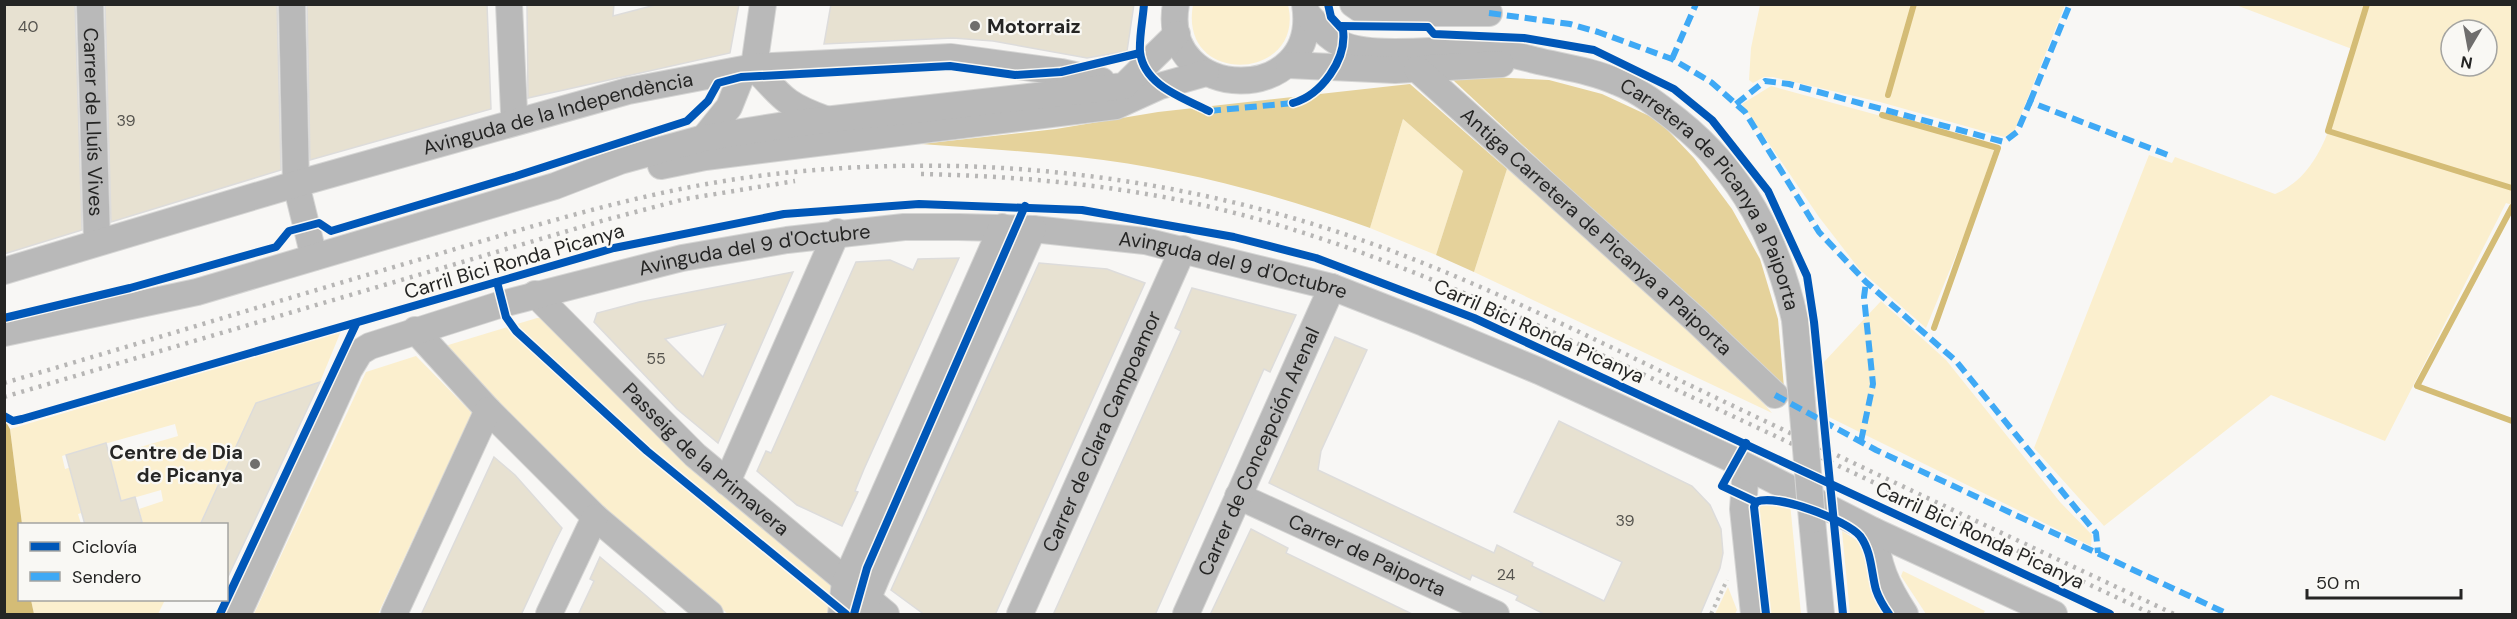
<svg xmlns="http://www.w3.org/2000/svg" width="2517" height="619" font-family="'DM Sans',sans-serif">
<style>
.green{fill:#fbefce;fill-rule:evenodd}
.forest{fill:#e5d29b}
.water{fill:#d4bc76}
.lines{fill:none;stroke-linecap:round;stroke-linejoin:round}
.stream{stroke:#d4bc76;stroke-width:6}
.building{fill:#e7e1d1;stroke:#dddcdb;stroke-width:1.5;fill-rule:evenodd}
.minor-casing{stroke:#d5d5d4;stroke-width:28}
.path{stroke:#bcbcba;stroke-width:4;stroke-dasharray:3 4.5;stroke-linecap:butt}
.minor{stroke:#b9b9b9;stroke-width:26}
.rail{stroke:#b7b6b5;stroke-width:4.5;stroke-dasharray:3 6;stroke-linecap:butt}
.minor-bridge-casing{stroke:#d5d5d4;stroke-width:28;stroke-linecap:butt}
.minor-bridge{stroke:#b9b9b9;stroke-width:26}
.quiet{stroke:#3fa9f5;stroke-width:6;stroke-dasharray:12 6;stroke-linecap:butt}
.cycleway-casing{stroke:#f9f8f4;stroke-width:11}
.cycleway{stroke:#0057b8;stroke-width:8}
.poi-dot{fill:#6f6e6d;stroke:#f9f8f4;stroke-width:2}
.labels{text-anchor:middle;stroke-width:4.5;stroke-linejoin:round;paint-order:stroke}
.number-label{font-size:16px;fill:#56544f}
.poi-label{font-size:20px;font-weight:bold;fill:#252524;stroke:#f9f8f4;text-anchor:start}
.street-label{font-size:20px;fill:#252524;stroke:#f9f8f4}
</style>
<rect width="100%" height="100%" fill="#f8f7f5"/>
<!-- green -->
<g class="green">
<path d="M1193 5H1288C1306 81 1178 88 1193 5Z"/>
<path d="M1760 5V4L2065 5 2014 132 2004 137 1880 102 1773 77H1764L1753 83 1749 80 1751 48Z"/>
<path d="M2236 5H2512V205L2506 203 2385 441 2271 395 2104 526 2034 448 2149 155 2172 163 2175 157 2275 194C2329 172 2337 99 2352 49ZM2451 30H2487V66H2451Z"/>
<path d="M1771 86 1995 147 1970 221 1926 328 1860 270 1819 217 1742 104Z"/>
<path d="M1403 119 1463 171 1436 255 1370 228Z"/>
<path d="M1507 169C1597 244 1696 323 1772 413L1474 272Z"/>
<path d="M1881 301 1946 360 2060 502 2092 535 2091 546 1829 417 1824 362Z"/>
<path d="M537 318H542L836 587 833 614H728L555 465 445 346Z"/>
<path d="M341 331 320 382 256 403 200 524H132L142 521 139 509 163 501 161 490 78 514 81 524H22L10 429ZM175 424 178 436 65 469 62 456Z"/>
<path d="M416 356 472 413 378 614H254L366 372Z"/>
<path d="M1761 500 1790 503 1801 614H1766L1755 504Z"/>
<path d="M1842 531 1858 541 1878 587 1896 614H1850Z"/>
<path d="M1903 571 1985 611 1983 614H1926L1901 576Z"/>
<path d="M1728 587 1737 610 1735 614H1715Z"/>
<path d="M31 600H165L158 614H34Z"/>
</g>
<!-- forest -->
<g class="forest">
<path d="M1490 77 1549 80 1602 94 1658 120 1694 158 1732 209 1760 259 1778 319 1784 388 1453 80Z"/>
<path d="M1410 84 1507 169 1474 272 1436 255 1463 171 1403 119 1370 228C1277 194 1178 168 1079 157 1027 151 974 148 921 144L1056 129 1158 112Z"/>
</g>
<!-- water -->
<path class="water" d="M5 420 10 429 22 524H20V600H31L34 614H5Z"/>
<g class="lines">
<!-- stream -->
<g class="stream">
<path d="M2367 4 2328 131 2512 188"/>
<path d="M1888 95 1914 4"/>
<path d="M1882 115 1998 148 1934 328"/>
<path d="M2512 207 2417 386 2512 421"/>
</g>
</g>
<!-- building -->
<g class="building">
<path d="M4 4H75L82 230 4 254Z"/>
<path d="M105 4H277L281 170 111 222Z"/>
<path d="M307 4H487L491 109 310 160Z"/>
<path d="M527 4H614L613 16 659 4H739L730 53 528 98Z"/>
<path d="M831 4H1134L1127 51 1087 58 993 41 953 38 824 44Z"/>
<path d="M959 258 864 469 855 491 858 492 842 526 797 505 757 471 766 451 771 453 856 262 890 260 913 270 918 259Z"/>
<path d="M1039 263 1107 269 1145 283 995 615H925L891 590Z"/>
<path d="M793 272 718 443 677 409 594 322 597 313 639 302ZM726 324 703 377 665 339Z"/>
<path d="M1192 288 1296 315 1270 372 1264 369 1155 615H1053L1181 331 1175 328Z"/>
<path d="M1335 337 1367 350 1321 451 1318 470 1494 553 1497 545 1533 563 1532 566 1604 601 1622 562 1514 512 1559 421 1692 486 1710 505 1721 529 1723 553 1720 568 1700 615H1546L1516 600 1518 596 1472 575 1470 580 1269 483Z"/>
<path d="M320 382 226 581V525H200L256 403Z"/>
<path d="M106 443 121 501 135 497 142 522 132 525H85L66 455Z"/>
<path d="M494 457 515 475 562 528 553 546 521 615H421Z"/>
<path d="M1251 529 1288 548 1286 553 1414 615H1210Z"/>
<path d="M600 557 644 594 668 615H578L594 581 590 579Z"/>
</g>
<g class="lines">
<!-- minor casing -->
<g class="minor-casing">
<g id="minor">
<path id="s1" d="M90 4 97 241"/>
<path d="M292 4 296 184 314 257"/>
<path d="M509 4 514 112 517 121"/>
<path d="M1176 4C1158 104 1322 108 1305 4"/>
<path d="M1353 4 1366 13H1489"/>
<path id="s2" d="M1307 14C1317 25 1328 37 1341 44 1372 59 1444 48 1481 50 1500 51 1516 55 1534 60 1562 67 1590 70 1617 82 1640 91 1659 106 1678 121 1743 173 1777 240 1795 320"/>
<path d="M1289 65 1395 70 1501 64"/>
<path d="M754 67C783 98 784 104 825 119"/>
<path d="M754 67 763 4"/>
<path id="s3" d="M1417 69 1696 320 1775 395"/>
<path d="M704 138 729 107 741 77 754 67"/>
<path d="M661 166 705 157 1116 106 1160 86 1206 73"/>
<path id="s4" d="M4 271 296 184 628 91 754 67 951 57 1061 72 1102 81"/>
<path id="s5" d="M535 294 695 455 886 614"/>
<path d="M415 330 488 410 595 517 710 614"/>
<path d="M4 333 197 292 555 186 620 161 704 138 798 123 1124 86 1177 34"/>
<path d="M1746 467 1743 509 1754 614"/>
<path d="M727 482 837 232"/>
<path id="s6" d="M1238 496 1496 614"/>
<path d="M1812 520 1821 614"/>
<path d="M1874 531C1878 566 1886 585 1905 614"/>
<path id="s7" d="M238 614 349 370 360 352 370 346 502 304 682 258 787 240 904 227H959L1033 229 1145 241 1332 287 1424 323 1539 371 1736 461 1874 531 2054 614"/>
<path d="M394 614 488 410"/>
<path d="M549 614 595 517"/>
<path d="M841 614 845 582 1002 227"/>
<path d="M866 614 867 600 878 574 1033 229"/>
<path id="s8" d="M1020 614 1183 249"/>
<path id="s9" d="M1186 614 1332 287"/>
</g>
</g>
<!-- path -->
<path class="path" d="M1711 614 1727 580"/>
<!-- minor -->
<use href="#minor" class="minor"/>
<!-- rail -->
<g class="rail">
<path d="M921 174C1010 176 1096 183 1184 201 1364 239 1531 322 1696 399 1849 470 2000 543 2152 614"/>
<path d="M4 383C148 341 291 297 435 255 540 224 649 190 758 176 972 149 1190 175 1392 251 1506 294 1616 350 1727 403 1876 474 2025 544 2174 614"/>
<path d="M4 397 605 220 685 199 795 181"/>
</g>
<!-- minor-bridge casing -->
<g class="minor-bridge-casing">
<path id="minor-bridge" d="M1795 320 1812 520"/>
</g>
<!-- minor-bridge -->
<use href="#minor-bridge" class="minor-bridge"/>
<!-- quiet -->
<g class="quiet">
<path d="M1489 13 1570 24 1598 32 1672 59 1711 82 1745 112 1819 232 1866 282 1956 361 2096 533 2098 553"/>
<path d="M1672 59 1696 4"/>
<path d="M2030 102 2070 4"/>
<path d="M1736 104 1765 81 1789 84 2004 142 2017 132 2030 102 2168 155"/>
<path d="M1209 111 1293 103"/>
<path d="M1775 395 1876 450 2228 614"/>
<path d="M1861 441 1873 384 1864 297 1866 282"/>
</g>
<!-- cycleway casing -->
<g class="cycleway-casing">
<g id="cycleway">
<path d="M1144 4C1143 19 1139 37 1140 52 1144 86 1184 98 1209 111"/>
<path d="M1340 26 1428 27 1434 34 1524 38 1594 50 1674 89 1712 120 1768 191 1807 276 1814 322 1843 614"/>
<path d="M1293 103C1321 95 1347 60 1343 30L1331 17 1328 4"/>
<path d="M497 282 506 317 516 331 647 451 846 614"/>
<path d="M4 318 130 288 276 247 289 231 319 223 331 231 516 176 687 121 708 101 718 83 741 77 950 66 1015 75 1061 72 1140 53"/>
<path d="M4 416 13 421 22 419 614 248 784 214 919 204 1082 210 1234 237 1316 258 1474 318 2110 614"/>
<path d="M1746 443 1722 486 1756 502"/>
<path d="M220 614 356 324"/>
<path d="M854 614 867 568 1025 206"/>
<path d="M1766 614 1754 507 1756 502C1776 493 1847 520 1860 536 1872 552 1871 572 1876 590 1879 599 1884 607 1889 614"/>
</g>
</g>
<!-- cycleway -->
<use href="#cycleway" class="cycleway"/>
</g>
<!-- markers -->
<g class="poi-dot">
<circle cx="975" cy="26" r="6"/>
<circle cx="255" cy="464" r="6"/>
</g>
<g class="labels">
<!-- number labels -->
<g class="number-label">
<text x="28" y="32">40</text>
<text x="126" y="126">39</text>
<text x="656" y="364">55</text>
<text x="1625" y="526">39</text>
<text x="1506" y="580">24</text>
</g>
<!-- poi labels -->
<g class="poi-label">
<text x="987" y="33">Motorraiz</text>
<text x="243" y="459" text-anchor="end">Centre de Dia<tspan x="243" dy="23">de Picanya</tspan></text>
</g>
<!-- street labels -->
<g class="street-label">
<text dy="7" stroke="none"><textPath href="#s4" startOffset="576">Avinguda de la Independència</textPath></text>
<text dy="7" stroke="none"><textPath href="#s1" startOffset="118">Carrer de Lluís Vives</textPath></text>
<text dy="7" stroke="none"><textPath href="#s2" startOffset="478">Carretera de Picanya a Paiporta</textPath></text>
<text dy="7" stroke="none"><textPath href="#s3" startOffset="242">Antiga Carretera de Picanya a Paiporta</textPath></text>
<text dy="7" stroke="none"><textPath href="#s7" startOffset="698">Avinguda del 9 d'Octubre</textPath></text>
<text transform="translate(514 261) rotate(-16)" y="7">Carril Bici Ronda Picanya</text>
<text dy="7" stroke="none"><textPath href="#s7" startOffset="1182">Avinguda del 9 d'Octubre</textPath></text>
<text transform="translate(1539 331) rotate(24)" y="7">Carril Bici Ronda Picanya</text>
<text dy="7" stroke="none"><textPath href="#s8" startOffset="200">Carrer de Clara Campoamor</textPath></text>
<text dy="7" stroke="none"><textPath href="#s9" startOffset="178">Carrer de Concepción Arenal</textPath></text>
<text dy="7" stroke="none"><textPath href="#s5" startOffset="238">Passeig de la Primavera</textPath></text>
<text transform="translate(1980 535) rotate(25)" y="7">Carril Bici Ronda Picanya</text>
<text dy="7" stroke="none"><textPath href="#s6" startOffset="142">Carrer de Paiporta</textPath></text>
</g>
</g>
<!-- border -->
<rect width="2517" height="619" fill="none" stroke="#252524" stroke-width="12"/>
<!-- legend -->
<rect x="18" y="523" width="210" height="78" fill="#f9f8f4" stroke="#a4a4a1" stroke-width="1.5"/>
<rect x="30" y="542" width="30" height="9" fill="#0057b8" stroke="#a4a4a1" stroke-width="1.5"/>
<text x="72" y="553" font-size="18" fill="#252524">Ciclovía</text>
<rect x="30" y="572" width="30" height="9" fill="#3fa9f5" stroke="#a4a4a1" stroke-width="1.5"/>
<text x="72" y="583" font-size="18" fill="#252524">Sendero</text>
<!-- north arrow -->
<g transform="translate(2469 48) rotate(190)"><circle r="28" fill="#f9f8f4" stroke="#a4a4a1" stroke-width="1.5"/>
<path d="M0-4.5L10 22L0 15L-10 22Z" fill="#6f6e6d"/>
<text y="-9" font-size="16" font-weight="bold" text-anchor="middle" fill="#252524">N</text>
</g>
<!-- scale -->
<path d="M2307 589v9h154v-9" fill="none" stroke="#252524" stroke-width="3"/>
<text x="2316" y="589" font-size="18" fill="#252524" stroke="#f9f8f4" stroke-width="4.5" paint-order="stroke">50 m</text>
</svg>
